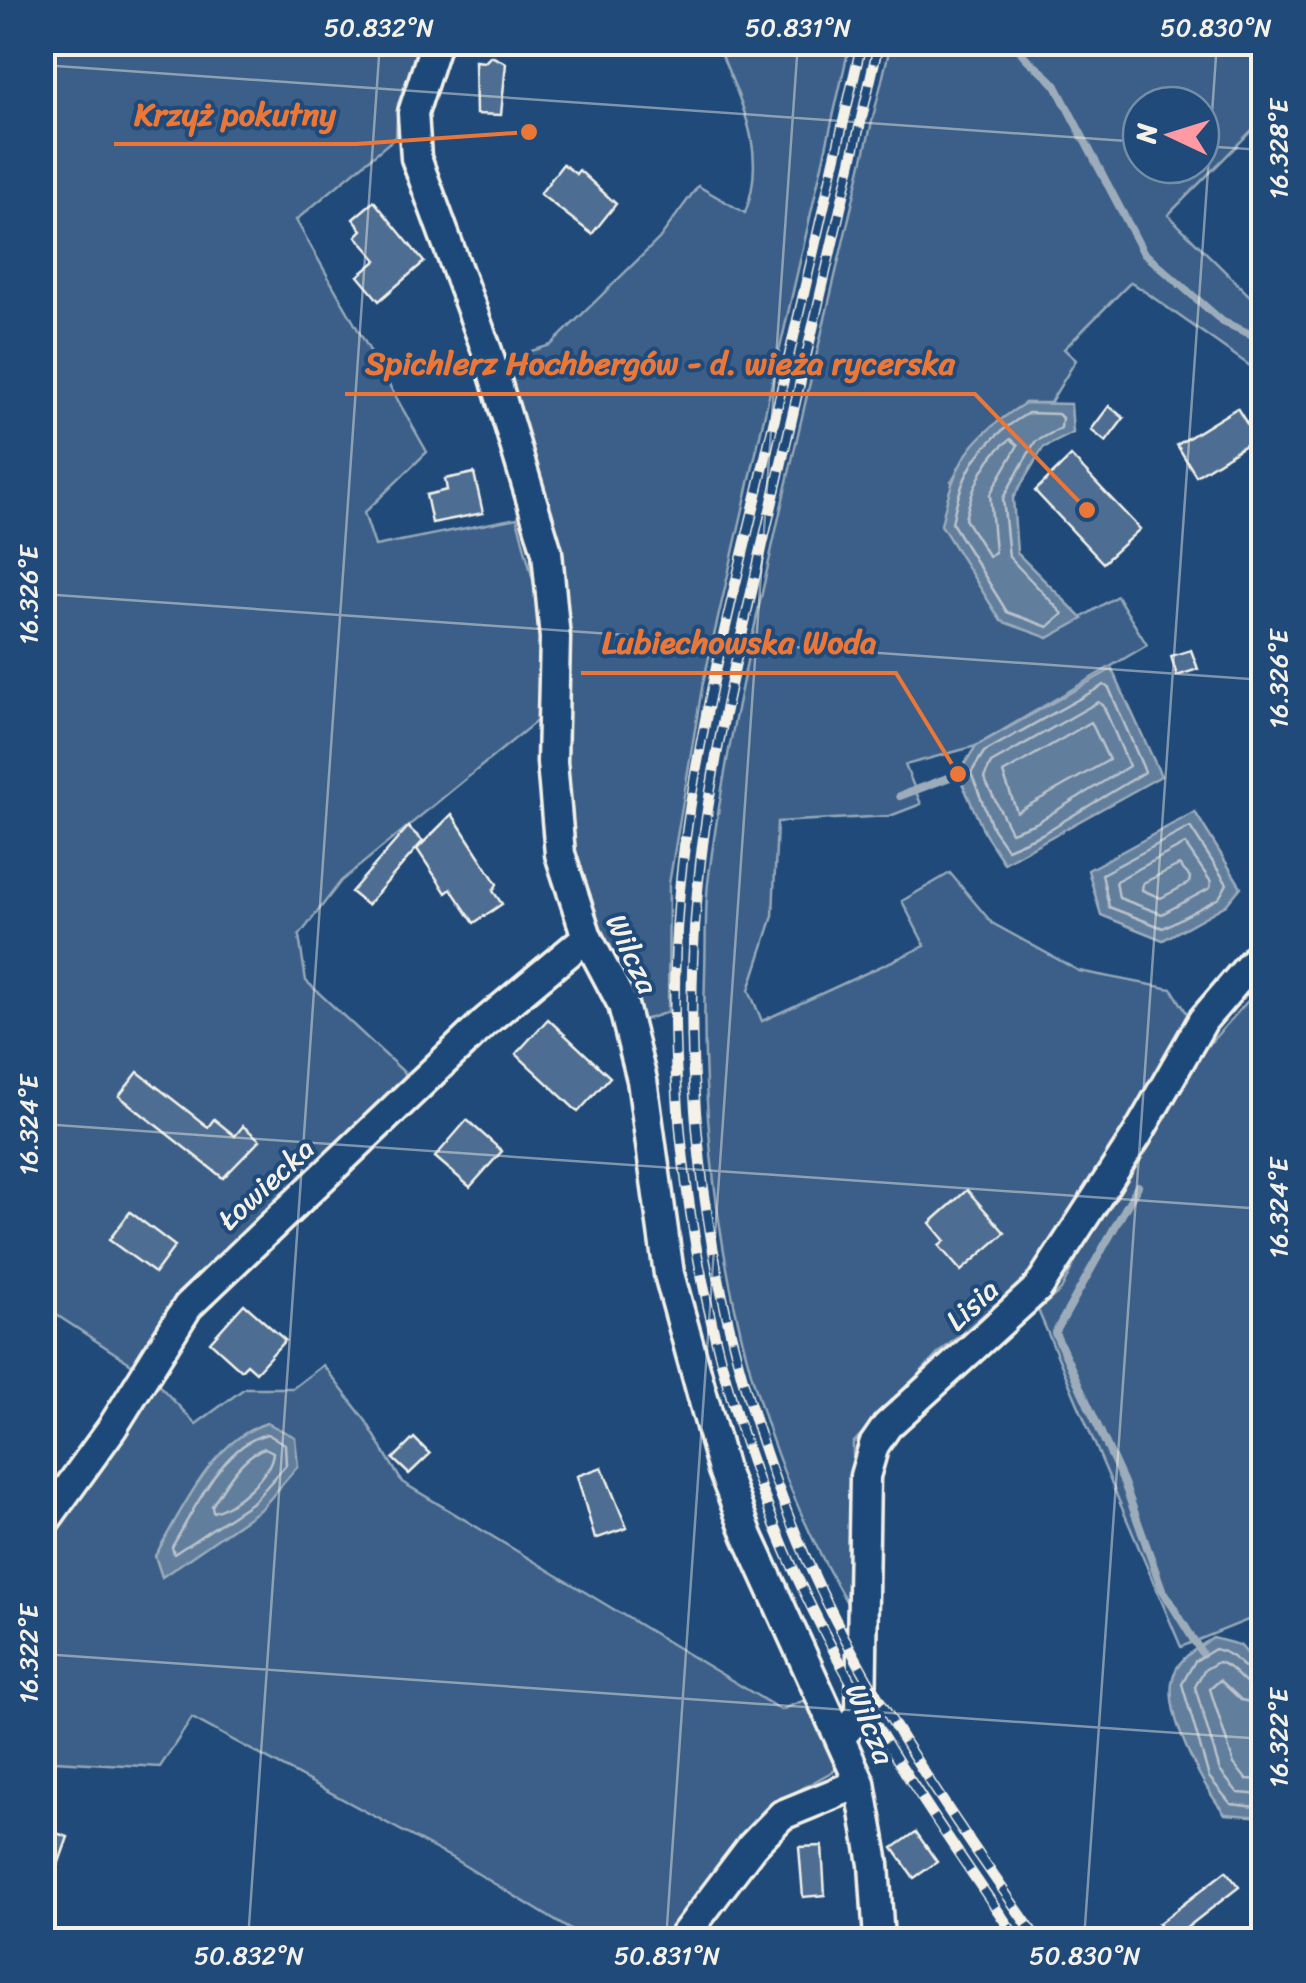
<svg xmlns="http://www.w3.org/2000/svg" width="1306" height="1983" font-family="Sriracha,sans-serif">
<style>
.green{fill:#3a5f88;stroke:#97a8b8;stroke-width:2.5;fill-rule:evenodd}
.water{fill:#627e9d;stroke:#9cacbb;stroke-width:2.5}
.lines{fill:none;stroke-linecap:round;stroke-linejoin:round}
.shore{stroke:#bac3ca;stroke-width:2.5}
.stream{stroke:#9cacbb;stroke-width:8}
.building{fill:#4d6e92;stroke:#f4f1e8;stroke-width:2.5}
.street-casing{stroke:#f4f1e8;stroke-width:35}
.street{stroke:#1f4a7a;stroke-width:28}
.rail-casing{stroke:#f4f1e8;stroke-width:11}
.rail{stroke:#1f4a7a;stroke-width:8;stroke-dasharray:22;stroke-linecap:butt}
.ticks{fill:none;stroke:#f4f1e8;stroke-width:2.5;stroke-opacity:0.45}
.labels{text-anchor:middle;stroke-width:8;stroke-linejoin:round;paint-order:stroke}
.street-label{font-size:30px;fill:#f4f1e8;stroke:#1f4a7a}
.leader{fill:none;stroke:#ea7738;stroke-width:4}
.callout-dot{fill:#ea7738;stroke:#1f4a7a;stroke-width:4}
.callout-label{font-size:32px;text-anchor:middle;font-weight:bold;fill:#ea7738;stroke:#1f4a7a;stroke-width:8;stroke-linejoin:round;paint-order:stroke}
.neatline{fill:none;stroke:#f4f1e8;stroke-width:4}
.ticks-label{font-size:25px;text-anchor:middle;fill:#f4f1e8}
</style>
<rect width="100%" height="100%" fill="#1f4a7a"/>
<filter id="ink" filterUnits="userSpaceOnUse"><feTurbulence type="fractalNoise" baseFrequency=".01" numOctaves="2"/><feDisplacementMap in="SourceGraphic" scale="20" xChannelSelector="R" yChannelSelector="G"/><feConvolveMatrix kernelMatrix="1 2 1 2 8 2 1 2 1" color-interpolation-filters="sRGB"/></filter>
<g filter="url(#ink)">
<!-- green -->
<g class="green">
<path d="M1043 42 1263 43V68L1255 75 1263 87V119L1168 215 1263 309V375L1131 282 1064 349 1076 360 1050 403H1025L951 481 1048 638 1117 596 1147 645 976 746 905 765 921 804 890 816 777 822 773 916 749 990 762 1021 925 946 902 901 950 873 992 923 1079 971 1172 989 1190 1018 1080 1204 1021 1283 939 1353 853 1443V1613C739 1425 699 1189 705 972 706 943 705 912 708 883 723 760 752 638 779 517 815 358 853 200 891 43H1021L1023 49ZM1141 105H1201V165H1141Z"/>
<path d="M42 43H422L398 104 396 137 296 220 427 452 364 513 375 546 517 518 541 611 539 719 341 881 299 936 306 981 408 1076 181 1297 133 1365 43 1306Z"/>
<path d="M717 43H850L702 688 669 884 668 1012 644 1020C619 967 584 911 572 853 556 782 572 711 570 640 567 545 533 449 502 360L551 345 659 239 698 186 745 213C769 150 740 102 717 43Z"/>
<path d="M1263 984V1614L1181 1647 1038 1310 1061 1290 1094 1223 1171 1098 1202 1052Z"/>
<path d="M323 1365 366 1421 402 1482 781 1710 807 1699 837 1754 835 1770 769 1807 663 1940H587L452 1858 192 1718 160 1767 54 1761 43 1782V1540L82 1491 153 1379 196 1424 245 1388H293Z"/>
</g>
<!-- water -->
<g class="water">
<path d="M1025 403 1071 404 1073 433 1043 448 1013 498 1017 553 1083 619 1048 638 1001 621 941 525C955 460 969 439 1025 403Z"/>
<path d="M1112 669 1161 776 1004 863 985 834 958 774 976 746Z"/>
<path d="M1195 812 1241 887 1226 905 1163 940 1101 915 1088 870Z"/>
<path d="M267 1423 295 1437 298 1466 262 1508 162 1577 155 1556C183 1509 212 1440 267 1423Z"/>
<path d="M1213 1638 1240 1645 1263 1672V1817L1225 1814C1203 1786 1167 1720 1172 1683 1174 1661 1196 1648 1213 1638Z"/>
</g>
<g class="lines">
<!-- shore -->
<g class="shore">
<path d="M1028 413 1058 414 1062 418 1061 428 1035 442 1003 498 1009 557 1063 614 1048 627 1007 612 952 523C962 469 981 441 1028 413Z"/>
<path d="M1011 439 1018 445 990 494 995 552 989 557 965 519C972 489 984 456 1011 439Z"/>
<path d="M1104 685 1109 688 1145 772 1042 834 1007 849 993 829 971 773 984 752Z"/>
<path d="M1098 702 1103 705 1129 766 1036 823 1011 832 984 778 991 763Z"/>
<path d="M1091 722 1109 760 1017 812 1003 773Z"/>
<path d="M1190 827 1227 884 1219 898 1163 928 1109 907 1102 874Z"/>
<path d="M1185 844 1211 882 1210 888 1162 914 1119 898 1116 881Z"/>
<path d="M1179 865 1190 877 1189 883 1161 898 1142 890 1143 883Z"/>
<path d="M267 1434 285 1444 286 1465 254 1501 174 1554 172 1547C194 1511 222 1445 267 1434Z"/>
<path d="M265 1448 273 1452C272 1474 233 1508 213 1512L212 1506C223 1487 243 1454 265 1448Z"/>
<path d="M1264 1677C1245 1675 1238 1654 1215 1649L1195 1661 1182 1684 1209 1777 1231 1804 1264 1808"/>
<path d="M1264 1690C1241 1689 1237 1667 1218 1662L1204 1670 1195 1687 1220 1771 1238 1793 1264 1795"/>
<path d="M1264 1705 1241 1700 1220 1680 1210 1689 1234 1764 1246 1779 1264 1780"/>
</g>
<!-- stream -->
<g class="stream">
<path d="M1016 42C1023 62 1043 69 1056 86L1143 252 1223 322 1264 340"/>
<path d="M900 796 958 774"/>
<path d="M1138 1186 1055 1333 1124 1483 1162 1589 1201 1652"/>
</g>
</g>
<!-- building -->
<g class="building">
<path d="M491 56 506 63 501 115 476 114 475 61 485 62Z"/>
<path d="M563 164 576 174 579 170 616 204 592 234 540 194Z"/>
<path d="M374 201 424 262 379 301 358 276 377 260 356 236 362 230 353 219Z"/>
<path d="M1109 406 1124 418 1106 442 1091 430Z"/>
<path d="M1237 408 1256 438 1196 476 1177 445Z"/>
<path d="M1071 456 1140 529 1103 563 1035 491Z"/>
<path d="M474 473 483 513 432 523 426 495 447 490 445 479Z"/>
<path d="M1191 650 1198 669 1177 676 1171 656Z"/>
<path d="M452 814 497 884 493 891 502 904 474 923 451 889 446 893 417 849Z"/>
<path d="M408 827 423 841 367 905 351 892Z"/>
<path d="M548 1019 610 1077 578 1112 516 1054Z"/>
<path d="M138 1072 208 1127 214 1119 235 1136 243 1126 260 1140 223 1178 119 1096Z"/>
<path d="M467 1120 502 1151 470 1187 435 1157Z"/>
<path d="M967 1190 1005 1233 961 1271 939 1246 945 1241 930 1223Z"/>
<path d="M130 1212 175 1246 155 1273 109 1240Z"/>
<path d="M244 1304 285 1340 256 1372 247 1364 241 1370 210 1342Z"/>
<path d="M414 1438 430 1454 409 1474 393 1459Z"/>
<path d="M602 1467 627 1528 595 1539 577 1476Z"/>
<path d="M42 1828 68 1837 45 1902 42 1901Z"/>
<path d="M916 1832 937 1862 914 1878 893 1848Z"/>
<path d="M822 1846 825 1895 803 1897 799 1847Z"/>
<path d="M1226 1871 1239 1887 1171 1940 1158 1924Z"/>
</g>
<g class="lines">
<!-- street casing -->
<g class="street-casing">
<g id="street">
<path d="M436 42 413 113 416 158 487 351 547 552 555 638 552 762 560 854 587 937 623 1005 642 1080 669 1274 723 1470 748 1536 860 1783 874 1864 879 1940"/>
<path d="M42 1525 112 1428 188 1306 484 1023 587 937"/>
<path d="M842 1735 861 1714 865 1476 874 1445 887 1426 1038 1288 1136 1137 1203 1020 1264 949"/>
<path d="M681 1940 752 1846 782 1815 860 1783"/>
</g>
</g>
<!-- street -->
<use href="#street" class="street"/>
<!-- rail casing -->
<g class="rail-casing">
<g id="rail">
<path d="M862 42C826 196 791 349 755 502 724 632 691 763 679 896 661 1108 697 1328 775 1526 835 1675 927 1809 1018 1940"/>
<path d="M879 42C843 199 806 356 770 512 741 639 708 767 697 897 678 1107 712 1321 789 1517 849 1671 945 1806 1038 1940"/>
</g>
</g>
<!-- rail -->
<use href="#rail" class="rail"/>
</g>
</g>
<!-- ticks -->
<path class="ticks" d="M42 65 1141 142M1201 146 1264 150M42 594 1264 680M42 1124 1264 1209M42 1654 1264 1739M248 1940 380 42M666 1940 798 42M1084 1940 1217 42"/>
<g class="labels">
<!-- street labels -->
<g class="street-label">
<text transform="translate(632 954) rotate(65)" y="10">Wilcza</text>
<text transform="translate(266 1184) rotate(-43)" y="10">Łowiecka</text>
<text transform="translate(972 1305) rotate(-43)" y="10">Lisia</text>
<text transform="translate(870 1724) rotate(68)" y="10">Wilcza</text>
</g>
</g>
<!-- callouts -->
<path class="leader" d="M529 132L356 144H114M1087 510L975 394H345M958 774L896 673H581"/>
<g class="callout-dot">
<circle cx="529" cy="132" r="10"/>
<circle cx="1087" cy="510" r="10"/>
<circle cx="958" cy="774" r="10"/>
</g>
<g class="callout-label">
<text x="235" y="125">Krzyż pokutny</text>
<text x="660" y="374">Spichlerz Hochbergów - d. wieża rycerska</text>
<text x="739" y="653">Lubiechowska Woda</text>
</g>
<!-- margin -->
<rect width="1306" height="1983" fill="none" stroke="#1f4a7a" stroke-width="110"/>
<!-- north arrow -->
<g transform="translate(1171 135) rotate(274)"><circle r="48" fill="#1f4a7a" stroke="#748da6" stroke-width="2.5"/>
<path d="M0-8L18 38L0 25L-18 38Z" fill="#ff9aa2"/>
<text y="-15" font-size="28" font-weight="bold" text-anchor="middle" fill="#f4f1e8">N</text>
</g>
<rect x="55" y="55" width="1196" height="1873" class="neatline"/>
<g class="ticks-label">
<text x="379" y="36">50.832°N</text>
<text x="798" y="36">50.831°N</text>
<text x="1216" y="36">50.830°N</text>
<text transform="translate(1278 149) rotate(-90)" y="9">16.328°E</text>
<text transform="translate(28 595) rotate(-90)" y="9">16.326°E</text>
<text transform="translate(1278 679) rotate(-90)" y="9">16.326°E</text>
<text transform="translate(28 1125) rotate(-90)" y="9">16.324°E</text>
<text transform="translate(1278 1208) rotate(-90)" y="9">16.324°E</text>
<text transform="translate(28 1654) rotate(-90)" y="9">16.322°E</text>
<text transform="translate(1278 1738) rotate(-90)" y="9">16.322°E</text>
<text x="249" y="1964">50.832°N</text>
<text x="667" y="1964">50.831°N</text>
<text x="1085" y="1964">50.830°N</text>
</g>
</svg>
